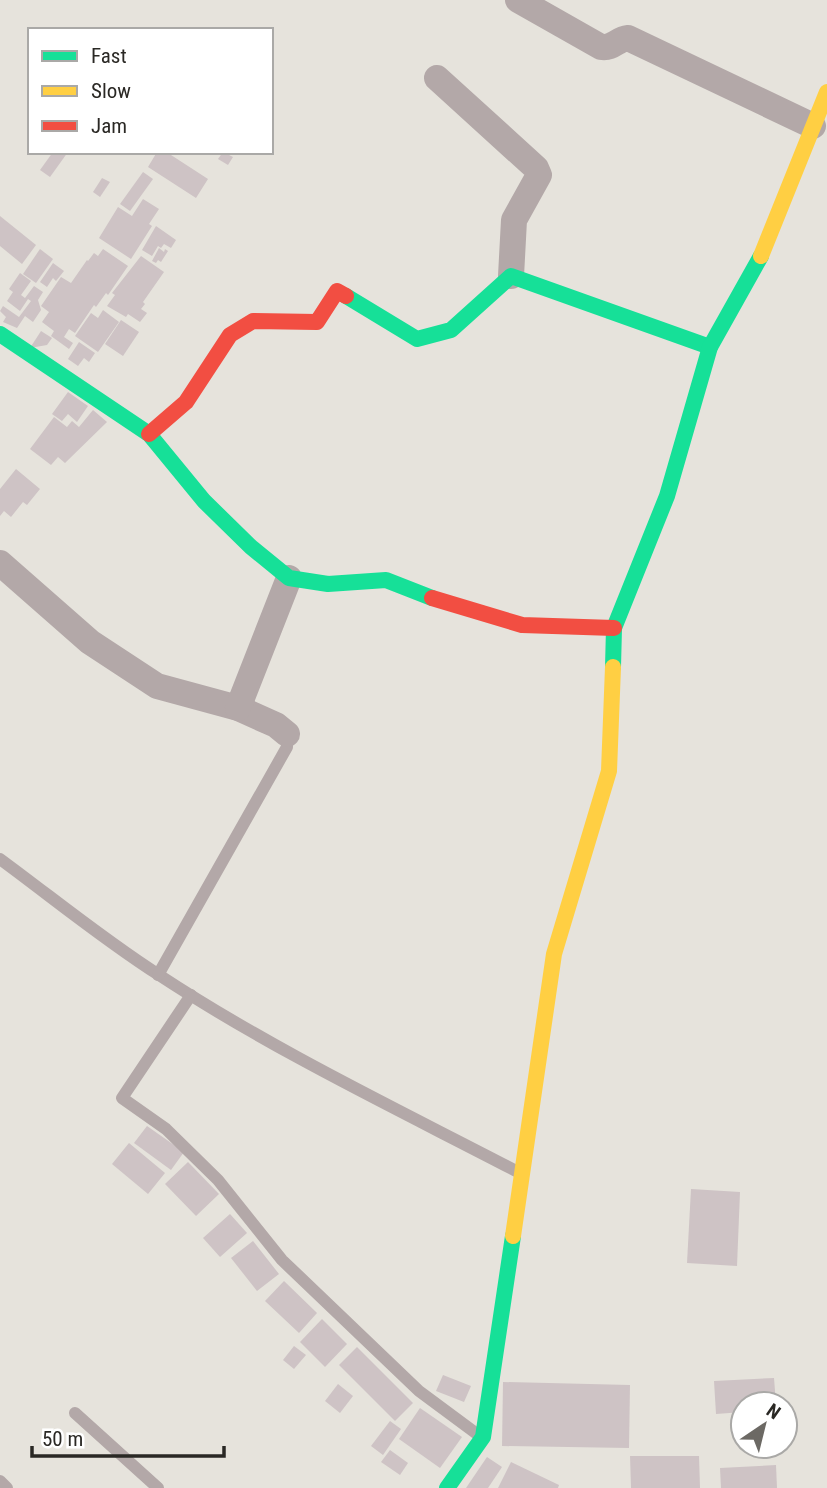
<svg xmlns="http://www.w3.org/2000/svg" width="827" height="1488" font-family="'Roboto Condensed',sans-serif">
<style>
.building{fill:#cec3c5}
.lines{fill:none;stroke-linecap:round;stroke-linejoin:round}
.lane{stroke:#b3a8a8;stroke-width:12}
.street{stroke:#b3a8a8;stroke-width:26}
.fast{stroke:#16e098;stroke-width:16}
.slow{stroke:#ffcf43;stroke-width:16}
.jam{stroke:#f24e42;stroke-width:16}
</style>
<rect width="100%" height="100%" fill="#e6e3dc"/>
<!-- building -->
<g class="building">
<path d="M53 152H68L50 177 40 170Z"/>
<path d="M157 152H173L171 155 208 179 196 198 148 167Z"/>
<path d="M223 152 233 157 228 165 218 159Z"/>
<path d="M143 172 153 179 130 211 120 204Z"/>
<path d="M102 178 110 182 100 197 93 192Z"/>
<path d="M143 199 159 209 149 224 152 226 131 259 99 238 118 207 132 216Z"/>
<path d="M0 216 36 245 22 264 0 246Z"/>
<path d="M156 226 176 240 171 248 164 244 161 248 158 246 152 256 142 250Z"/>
<path d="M159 248 164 252 165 249 168 251 161 262 158 260 156 263 152 261Z"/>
<path d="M40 249 53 259 36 283 23 274Z"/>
<path d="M103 249 128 266 108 295 106 293 96 307 94 305 75 333 69 329 64 337 73 343 69 349 51 336 54 331 42 322 49 312 41 306 61 277 71 283 87 260 88 261 94 253 98 256Z"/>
<path d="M141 256 164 272 143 302 145 304 141 309 147 313 140 322 128 314 126 317 107 306 115 295 112 293Z"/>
<path d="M53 263 64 271 56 281 53 278 47 287 40 282Z"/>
<path d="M20 273 31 281 21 295 25 298 34 286 43 292 38 300 41 310 33 322 25 316 17 328 3 322 6 317 0 311 3 306 19 317 31 301 28 299 20 311 7 301 13 292 9 289Z"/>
<path d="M103 310 119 322 98 352 75 336 91 313 98 318Z"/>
<path d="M121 320 139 332 123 356 105 344Z"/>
<path d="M41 331 52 338 47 345 30 348Z"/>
<path d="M79 342 95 353 89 362 84 358 78 366 68 359Z"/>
<path d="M68 392 88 406 77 422 68 414 62 421 52 414Z"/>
<path d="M93 410 107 422 65 463 58 457 51 465 30 449 54 417 67 427 72 421 79 427Z"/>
<path d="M16 469 40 489 27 505 23 502 11 517 4 511 0 516V489Z"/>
<path d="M147 1126 184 1152 171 1170 134 1143Z"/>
<path d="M129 1143 165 1173 148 1194 112 1164Z"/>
<path d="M188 1162 219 1194 196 1216 165 1184Z"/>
<path d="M691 1189 740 1192 737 1266 687 1263Z"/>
<path d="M230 1214 247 1233 220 1257 203 1238Z"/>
<path d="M253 1241 279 1274 257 1291 231 1258Z"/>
<path d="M284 1281 317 1313 299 1333 265 1301Z"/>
<path d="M322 1319 347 1344 325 1367 300 1342Z"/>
<path d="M294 1346 306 1355 294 1369 283 1360Z"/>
<path d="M357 1347 413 1403 395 1421 339 1365Z"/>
<path d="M443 1375 471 1386 464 1402 436 1391Z"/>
<path d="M774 1378 776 1404H743V1412L716 1414 714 1381Z"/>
<path d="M503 1382 630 1385 629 1448 502 1446Z"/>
<path d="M338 1384 353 1396 340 1413 325 1401Z"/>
<path d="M420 1408 462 1437 440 1468 399 1439Z"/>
<path d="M390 1421 401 1429 383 1455 371 1446Z"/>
<path d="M390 1450 408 1463 400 1475 381 1462Z"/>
<path d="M630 1456H699L700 1488H631Z"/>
<path d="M487 1457 502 1467 488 1488H466Z"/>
<path d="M511 1462 559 1485 558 1488H498Z"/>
<path d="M776 1465 777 1488H721L720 1468Z"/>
</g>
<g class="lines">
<!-- lane -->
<g class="lane">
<path d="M0 859C53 898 104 940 159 975 273 1050 397 1109 518 1172"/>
<path d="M158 975 287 747V734"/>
<path d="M191 995 122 1098 166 1129 218 1180 282 1260 419 1391 477 1434"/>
<path d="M75 1413 158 1488"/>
<path d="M0 1481 7 1488"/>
</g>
<!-- street -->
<g class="street">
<path d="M518 0 601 47C613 49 617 39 628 38L813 126"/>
<path d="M437 78 536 168 539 175 514 220 511 276"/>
<path d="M0 563 90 642 157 686 238 708 276 725 287 734"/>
<path d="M238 708 289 578"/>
</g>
<!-- fast -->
<g class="fast">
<path d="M346 296 417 339 451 330 511 276 710 347"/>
<path d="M0 334 149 434 204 501 251 547 289 578 328 584 386 580 432 598"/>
<path d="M613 667 614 628 667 496 710 347 761 256"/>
<path d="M447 1488 483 1437 513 1236"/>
</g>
<!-- slow -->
<g class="slow">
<path d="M761 256 827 92"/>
<path d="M513 1236 554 954 609 771 613 667"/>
</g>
<!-- jam -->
<g class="jam">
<path d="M149 434 186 402 230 335 253 321 317 322 337 291 346 296"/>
<path d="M432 598 522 625 614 628"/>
</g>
</g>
<!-- legend -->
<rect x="28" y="28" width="245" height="126" fill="#ffffff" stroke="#aaa9a7" stroke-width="2"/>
<rect x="42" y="51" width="35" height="10" fill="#16e098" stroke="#aaa9a7" stroke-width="2"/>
<text x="91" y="63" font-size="21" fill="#2a2824">Fast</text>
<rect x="42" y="86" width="35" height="10" fill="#ffcf43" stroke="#aaa9a7" stroke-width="2"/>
<text x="91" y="98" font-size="21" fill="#2a2824">Slow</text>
<rect x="42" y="121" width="35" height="10" fill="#f24e42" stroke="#aaa9a7" stroke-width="2"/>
<text x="91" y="133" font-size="21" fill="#2a2824">Jam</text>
<!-- north arrow -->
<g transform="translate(764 1425) rotate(35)"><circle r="33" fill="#ffffff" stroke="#aaa9a7" stroke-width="2"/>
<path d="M0-5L12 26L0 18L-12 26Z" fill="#6c6964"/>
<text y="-10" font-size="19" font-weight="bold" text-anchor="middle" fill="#2a2824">N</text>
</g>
<!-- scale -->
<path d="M32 1446v10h192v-10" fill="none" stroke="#2a2824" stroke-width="3.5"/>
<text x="42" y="1446" font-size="21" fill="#2a2824" stroke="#ffffff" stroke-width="5" paint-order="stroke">50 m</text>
</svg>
